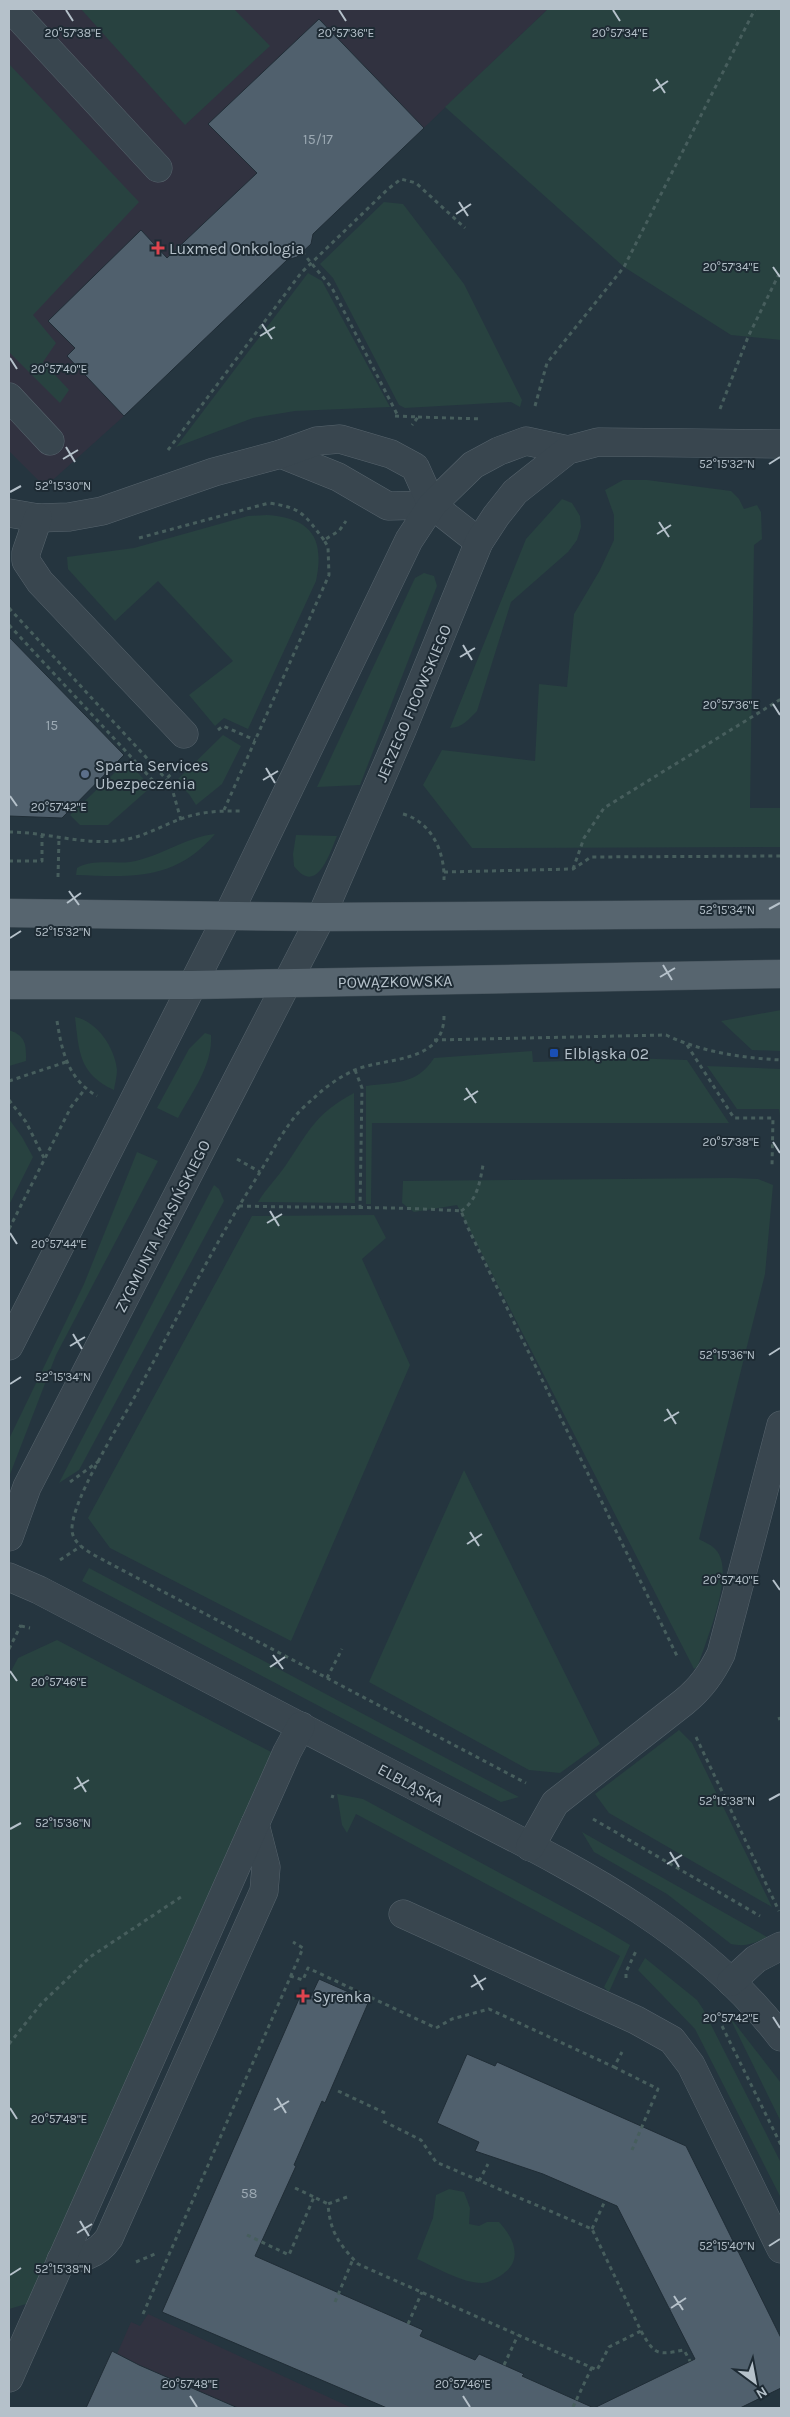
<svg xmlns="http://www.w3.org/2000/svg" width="790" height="2417" font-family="Karla,sans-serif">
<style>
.medical{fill:#313240}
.green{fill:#284240}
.building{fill:#50606d;stroke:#202d36}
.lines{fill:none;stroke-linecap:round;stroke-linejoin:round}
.minor-casing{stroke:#57646d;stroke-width:29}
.major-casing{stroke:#45525b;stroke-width:29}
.path{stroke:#475e5d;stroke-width:3;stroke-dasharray:4 4;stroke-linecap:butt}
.minor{stroke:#39464f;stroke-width:28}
.major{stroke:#57656f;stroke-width:28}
.ticks{fill:none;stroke:#b5c1ca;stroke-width:2}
.health-dot{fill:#e0444e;stroke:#1e2b34;stroke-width:2}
.service-dot{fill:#5c6f8a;stroke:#1e2b34;stroke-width:2}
.transit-dot{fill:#1a4fb4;stroke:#1e2b34;stroke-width:2}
.labels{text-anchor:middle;stroke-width:4;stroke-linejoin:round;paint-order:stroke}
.number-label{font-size:14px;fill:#9ca9b3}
.poi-label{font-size:16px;fill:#b5c1ca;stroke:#1e2b34;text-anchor:start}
.street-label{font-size:16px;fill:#b5c1ca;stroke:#1e2b34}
.ticks-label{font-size:12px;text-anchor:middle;fill:#b5c1ca;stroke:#1e2b34;stroke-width:4;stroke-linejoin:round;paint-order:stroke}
</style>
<rect width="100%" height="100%" fill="#25353f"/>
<!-- medical -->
<g class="medical">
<path d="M9 9H548L313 234 311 244 297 257 287 260 124 416 45 487 9 451Z"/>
<path d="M148 2314 352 2408H86L112 2351 117 2354 131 2322 140 2326Z"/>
</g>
<!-- green -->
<g class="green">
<path d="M81 9H236L235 10 270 46 185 125Z"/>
<path d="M548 9H781V340L731 335 624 267 445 107Z"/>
<path d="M9 64 139 202 33 315 56 343 43 362 69 390 60 403 9 352Z"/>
<path d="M384 202 403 204 464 284 522 400 520 407 511 402 405 408 399 405 333 278 320 264Z"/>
<path d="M308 273 322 281 390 407 295 411 253 418 176 447Z"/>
<path d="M623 480H647L731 491 739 499 744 509 757 505 761 512 762 539 754 545 750 808H781V847L472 848 423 785 442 750 535 761 539 684 567 687 574 614 600 570 614 540V515L605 490Z"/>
<path d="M562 499 572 503 580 516 581 527 577 540 568 552 511 602 477 711C469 719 462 728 450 728L526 539Z"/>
<path d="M267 515C311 518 325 538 316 581L248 729 224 718 215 726 189 695 233 661 158 581 115 621 68 569 67 557 134 548 248 516Z"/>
<path d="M424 573 434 576 437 586 360 785 317 787 415 578Z"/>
<path d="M223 735 241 746 222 784 196 805 189 794 176 781Z"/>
<path d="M127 761 151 787 108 825H80L70 815Z"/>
<path d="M215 834C175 881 132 877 76 875L77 868C92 859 113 864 130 862 160 857 186 837 215 834Z"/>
<path d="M296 835 337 836C330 852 317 897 294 866L293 854Z"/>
<path d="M781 1010V1051L752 1050 721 1021Z"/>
<path d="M75 1017C97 1021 115 1048 117 1070 117 1076 115 1083 114 1090 79 1074 79 1052 75 1017Z"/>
<path d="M9 1030C26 1036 26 1044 26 1061L9 1066Z"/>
<path d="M205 1033 211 1035C213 1065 192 1092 178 1118L157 1108 189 1049Z"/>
<path d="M532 1051 533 1062 568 1061V1056L687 1060 729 1123H372L371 1204H366V1086C395 1082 417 1085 434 1058Z"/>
<path d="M707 1066 781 1069V1122L779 1109H737Z"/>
<path d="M354 1093 355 1203 258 1202C266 1189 277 1178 286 1165 309 1131 316 1113 354 1093Z"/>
<path d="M9 1119 22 1137 33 1157 10 1203Z"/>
<path d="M137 1152 158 1161 56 1355 9 1477V1439L84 1284Z"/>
<path d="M732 1178 758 1179 773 1185 765 1274 699 1539C704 1542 712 1545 716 1550 736 1572 706 1640 698 1666L694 1669 457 1205 414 1212 402 1203 403 1181Z"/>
<path d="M214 1185 219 1189 224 1201 79 1470 59 1483Z"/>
<path d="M374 1215 386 1238 362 1259 410 1365 291 1641 110 1548 88 1518 252 1216Z"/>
<path d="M464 1470 600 1744 560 1773 529 1770 369 1682Z"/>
<path d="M89 1568 519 1797 501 1802 82 1581Z"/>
<path d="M57 1640 271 1752V1760L33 2302 9 2309V1675L18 1658Z"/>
<path d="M679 1730 692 1743 772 1907 609 1813 595 1794Z"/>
<path d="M337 1794 363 1799 600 1927 630 1945 609 1992 604 1987 620 1956 356 1814 347 1833 342 1825Z"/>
<path d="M582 1832 767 1937C754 1944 745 1947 731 1944L667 1894 594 1852Z"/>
<path d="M645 1958 697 2000 703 2009 781 2163V2198L695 2029 638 1970Z"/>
<path d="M729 2016 781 2083V2122Z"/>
<path d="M449 2189 464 2192 470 2208 469 2224 479 2226 487 2222H499C513 2237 524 2259 503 2274 498 2278 488 2283 482 2283 462 2283 435 2267 417 2259L433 2218 436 2195Z"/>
</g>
<!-- building -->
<g class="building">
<path d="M319 19 424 128 313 234 311 244 297 257 287 260 124 416 67 356 75 348 48 321 141 230 167 258 257 173 208 124Z"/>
<path d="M9 637 124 755 62 818 9 816Z"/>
<path d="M319 1979 369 2001 325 2103 322 2101 294 2165 296 2166 255 2256 423 2330 420 2336 475 2360 479 2354 524 2374 522 2376 594 2408 695 2359 617 2206 543 2174 475 2151 479 2142 437 2123 467 2054 495 2066 497 2062 686 2146 781 2338V2388L740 2408H387L162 2312 302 1992 311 1996Z"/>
<path d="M112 2351 139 2365 238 2408H86Z"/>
</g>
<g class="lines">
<!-- minor casing -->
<g class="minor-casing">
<g id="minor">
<path d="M11 9 158 168"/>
<path d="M9 397 50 441"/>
<path d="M281 454 338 477 388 506 432 505"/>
<path d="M9 513 38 518 69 517 102 511 214 472 281 454 317 441 340 439 391 454 415 467 432 505 479 542"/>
<path d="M38 518 26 553V561L40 582 184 734"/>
<path d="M9 1346 228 915 409 540 432 505 473 465 499 451 526 441 568 450"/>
<path d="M9 1537 27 1487 321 917 402 730 479 542 496 516 515 492 568 450 598 442 781 444"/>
<path d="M9 1577 39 1590C166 1656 293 1722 420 1789 549 1857 690 1918 781 2037"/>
<path d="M530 1847 555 1803 684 1702C701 1688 711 1674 721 1654L781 1425"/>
<path d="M403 1914 636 2020 672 2040 691 2065 781 2249"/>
<path d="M731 1982 756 1959 781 1946"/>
<path d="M61 2260C82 2258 96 2256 109 2238L264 1891 266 1867 255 1824"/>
<path d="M9 2378 287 1752 301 1726"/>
</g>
</g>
<!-- major casing -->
<g class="major-casing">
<g id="major">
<path d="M9 913 321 917 781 914"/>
<path d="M9 985H191L781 974"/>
</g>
</g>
<!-- path -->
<g class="path">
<path d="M302 252 332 288 398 416"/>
<path d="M535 406 547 363 624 267 755 9"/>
<path d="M720 409 748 337 781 270"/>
<path d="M395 416 418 417 412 425"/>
<path d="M418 417 482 419"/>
<path d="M168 450 301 273 388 189 401 179 416 183 465 228"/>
<path d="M139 538 269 503C302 508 304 514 324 540"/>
<path d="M9 608 166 779 173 792 181 820"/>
<path d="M9 625 158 786 177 769"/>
<path d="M218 730 223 726 255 740"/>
<path d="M224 810 329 575 328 547 324 540 339 531 346 521"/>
<path d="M403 814C432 822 445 853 444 880"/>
<path d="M9 832C47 832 84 846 123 840 149 836 172 819 198 814 212 811 226 811 240 811"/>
<path d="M9 861H42V835"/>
<path d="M573 869 584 838 604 808 781 699"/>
<path d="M444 872 573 869 591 857 781 856"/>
<path d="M58 877 59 838"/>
<path d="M444 1016C444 1064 385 1057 355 1070 341 1076 325 1087 314 1098 307 1104 299 1111 293 1119 279 1137 269 1158 257 1177 212 1248 174 1324 134 1398 119 1425 70 1503 72 1531 74 1547 95 1555 107 1562L526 1783"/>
<path d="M57 1021C62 1052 68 1079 97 1096"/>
<path d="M434 1040 666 1035C702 1052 742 1058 781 1060"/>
<path d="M687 1045 734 1118H773L772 1166"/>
<path d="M355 1070 362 1088 360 1209"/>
<path d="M9 1081 66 1062"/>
<path d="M9 1100 26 1122 44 1158"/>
<path d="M237 1159 260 1172"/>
<path d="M239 1206C313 1208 387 1206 461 1211L468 1228 678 1658"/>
<path d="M461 1211C477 1201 480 1182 483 1165"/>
<path d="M9 1229 71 1107 85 1089"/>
<path d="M70 1482 99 1461"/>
<path d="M60 1560 81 1546"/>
<path d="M21 1626 30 1628"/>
<path d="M9 1649 21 1625"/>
<path d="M327 1678 342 1649"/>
<path d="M778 1719 781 1718"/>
<path d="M696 1737 779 1911"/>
<path d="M332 1798 333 1795"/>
<path d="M593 1819 760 1916"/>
<path d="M290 1976 303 1980 308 1968 436 2028 452 2019 489 2009 614 2067 622 2052"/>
<path d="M626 1978V1972L636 1951"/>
<path d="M722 2026 781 2145"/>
<path d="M9 2044 41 2004 90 1957 184 1895"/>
<path d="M614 2067 658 2089 632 2150"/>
<path d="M338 2091 385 2113"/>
<path d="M479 2181 488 2164"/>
<path d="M295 2188 314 2197"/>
<path d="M347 2197 328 2204C330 2232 339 2244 358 2264L597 2370 609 2347 641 2331 592 2229 436 2162 421 2140 381 2120"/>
<path d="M592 2229 605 2201"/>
<path d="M247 2235 289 2255 314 2197 328 2204"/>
<path d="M136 2262 155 2254"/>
<path d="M335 2302 353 2259"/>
<path d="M143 2314 303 1948 293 1942"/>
<path d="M408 2324 422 2292"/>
<path d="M641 2331C655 2356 658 2355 684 2350L690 2361"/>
<path d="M504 2365 518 2335"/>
<path d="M573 2407 592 2367"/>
</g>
<!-- minor -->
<use href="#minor" class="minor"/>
<!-- major -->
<use href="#major" class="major"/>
</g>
<!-- ticks -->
<path class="ticks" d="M66 10 73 21M339 10 346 21M613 10 620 21M656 79 665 93M653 91 668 81M459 202 468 216M456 214 471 204M773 267 780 277M262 324 272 339M260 336 275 327M10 358 17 369M66 447 75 462M63 459 78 450M769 464 780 457M10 492 21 486M659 522 669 537M657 534 671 525M463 645 472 660M460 657 475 648M773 704 780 715M266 768 275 783M263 780 278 771M10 796 17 806M69 891 79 905M67 903 81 893M769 909 780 903M10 938 21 931M663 965 672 980M660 977 675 968M466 1088 476 1103M464 1100 478 1091M773 1142 780 1153M270 1211 279 1226M267 1223 282 1214M10 1233 17 1244M73 1334 82 1349M70 1346 85 1337M769 1355 780 1348M10 1384 21 1377M667 1409 676 1424M664 1421 679 1412M470 1532 479 1546M467 1544 482 1534M773 1580 780 1590M273 1655 283 1669M270 1667 285 1657M10 1671 17 1681M77 1777 86 1792M74 1789 89 1780M769 1800 780 1794M10 1829 21 1823M670 1852 679 1867M667 1864 682 1855M474 1975 483 1990M471 1987 486 1978M773 2017 780 2028M277 2098 286 2113M10 2108 17 2119M274 2110 289 2101M80 2221 89 2236M77 2233 92 2224M769 2246 780 2239M10 2275 21 2268M674 2296 683 2310M671 2308 686 2298M190 2396 197 2407M463 2396 470 2407"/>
<!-- markers -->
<g class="health-dot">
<path d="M155.5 240.5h5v5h5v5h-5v5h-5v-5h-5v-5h5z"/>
<path d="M300.5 1988.5h5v5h5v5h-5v5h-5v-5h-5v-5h5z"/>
</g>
<circle class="service-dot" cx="85" cy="774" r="5"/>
<rect class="transit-dot" x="549" y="1048" width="10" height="10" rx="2.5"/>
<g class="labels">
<!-- number labels -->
<g class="number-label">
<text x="318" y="144">15/17</text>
<text x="52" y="730">15</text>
<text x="249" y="2198">58</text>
</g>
<!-- poi labels -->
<g class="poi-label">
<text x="169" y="254">Luxmed Onkologia</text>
<text x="95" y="771">Sparta Services<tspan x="95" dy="18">Ubezpeczenia</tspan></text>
<text x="564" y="1059">Elbląska 02</text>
<text x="313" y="2002">Syrenka</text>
</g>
<!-- street labels -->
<g class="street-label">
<text transform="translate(413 703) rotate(-67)" y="6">JERZEGO FICOWSKIEGO</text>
<text transform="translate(395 981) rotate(-1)" y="6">POWĄZKOWSKA</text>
<text transform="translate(162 1226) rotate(-63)" y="6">ZYGMUNTA KRASIŃSKIEGO</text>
<text transform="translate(411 1784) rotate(28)" y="6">ELBLĄSKA</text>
</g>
</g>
<g class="ticks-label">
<text x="73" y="37">20°57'38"E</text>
<text x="346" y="37">20°57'36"E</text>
<text x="620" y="37">20°57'34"E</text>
<text x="731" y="271">20°57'34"E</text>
<text x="59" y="373">20°57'40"E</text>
<text x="727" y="468">52°15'32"N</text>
<text x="63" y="490">52°15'30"N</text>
<text x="731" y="709">20°57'36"E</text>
<text x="59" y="811">20°57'42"E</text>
<text x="727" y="914">52°15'34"N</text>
<text x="63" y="936">52°15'32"N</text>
<text x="731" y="1146">20°57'38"E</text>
<text x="59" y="1248">20°57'44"E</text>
<text x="727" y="1359">52°15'36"N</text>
<text x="63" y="1381">52°15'34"N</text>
<text x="731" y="1584">20°57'40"E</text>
<text x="59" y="1686">20°57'46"E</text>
<text x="727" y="1805">52°15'38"N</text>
<text x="63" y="1827">52°15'36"N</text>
<text x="731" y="2022">20°57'42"E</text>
<text x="59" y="2123">20°57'48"E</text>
<text x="727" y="2250">52°15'40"N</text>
<text x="63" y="2273">52°15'38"N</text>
<text x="190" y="2388">20°57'48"E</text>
<text x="463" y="2388">20°57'46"E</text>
</g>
<!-- border -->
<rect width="790" height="2417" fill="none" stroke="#b5c1ca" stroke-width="20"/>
<!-- north arrow -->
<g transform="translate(755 2382) rotate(148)" stroke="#1e2b34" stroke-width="4" paint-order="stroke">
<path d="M0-4L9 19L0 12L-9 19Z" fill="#b5c1ca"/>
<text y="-8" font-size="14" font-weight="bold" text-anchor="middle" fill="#b5c1ca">N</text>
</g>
</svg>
